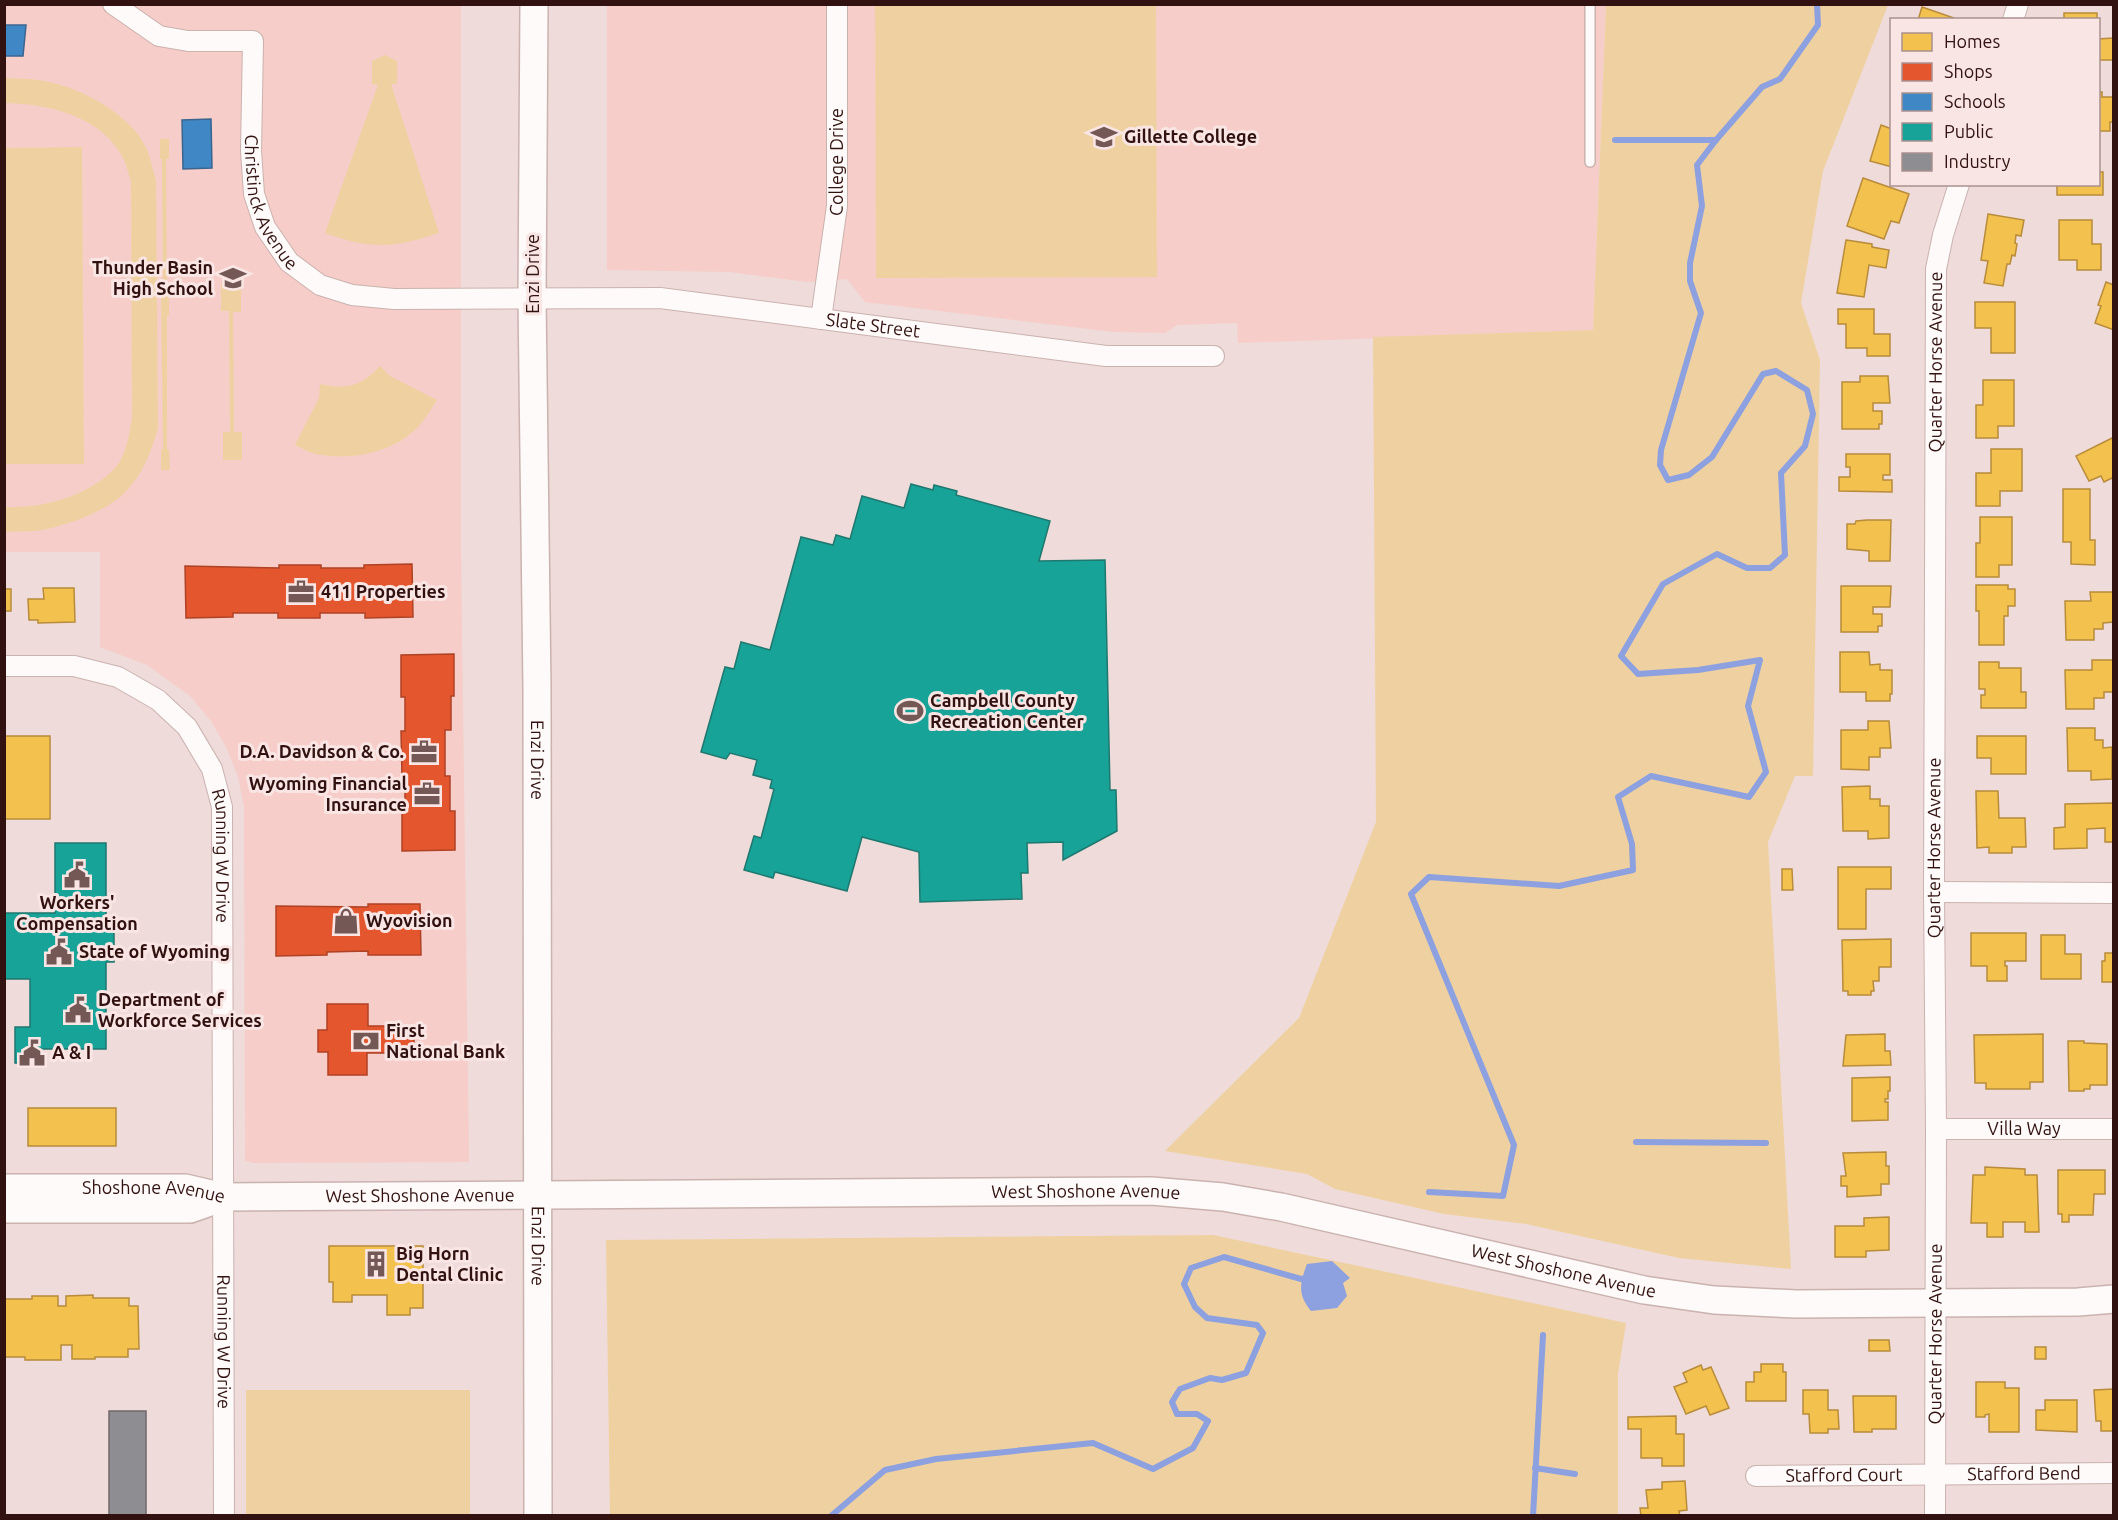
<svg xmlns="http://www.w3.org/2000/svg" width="2118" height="1520" font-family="Ubuntu,sans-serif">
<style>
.built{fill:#f6cdc8}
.green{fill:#efd1a1}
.water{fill:#8da0df}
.homes{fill:#f2c14e;stroke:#b88c3b;stroke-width:1.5}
.shops{fill:#e4572e;stroke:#ae4225;stroke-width:1.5}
.schools{fill:#3f88c5;stroke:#3b658f;stroke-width:1.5}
.public{fill:#17a398;stroke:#1f786f;stroke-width:1.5}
.industry{fill:#8d8d92;stroke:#71686b;stroke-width:1.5}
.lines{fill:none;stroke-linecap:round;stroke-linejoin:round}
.stream{stroke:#8da0df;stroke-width:6}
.lane-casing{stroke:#cab2af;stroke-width:12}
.street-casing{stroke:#cab2af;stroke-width:22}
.secondary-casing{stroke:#cab2af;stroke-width:30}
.lane{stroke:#fdfaf9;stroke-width:9}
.street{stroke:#fdfaf9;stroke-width:20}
.secondary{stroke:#fdfaf9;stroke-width:27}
.labels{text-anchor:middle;stroke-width:6;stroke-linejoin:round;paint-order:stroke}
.poi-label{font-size:18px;font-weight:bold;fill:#311210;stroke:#f9e6e4;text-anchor:start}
.street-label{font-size:18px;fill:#311210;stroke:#f9e6e4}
</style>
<rect width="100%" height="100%" fill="#efdbd9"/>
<!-- built -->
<g class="built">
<path d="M4 5H461V551L469 1162 255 1163 245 1161 244 807 238 776 226 747 211 721 190 696 147 665 100 647V552H5Z"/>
<path d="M607 5H1606L1593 331 1238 343 1237 323 1177 325 1165 333 1114 332 865 302 847 279 807 282 730 272 607 270Z"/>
</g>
<!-- green -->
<g class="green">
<path d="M875 5H1156L1157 277 876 278Z"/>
<path d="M1606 5H1888L1823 171 1801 303 1820 360 1813 776H1795L1768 842 1791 1269 1679 1258 1526 1224 1444 1214 1335 1189 1307 1174 1165 1151 1299 1018 1376 822 1373 337 1593 330Z"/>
<path d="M385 55 397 61V84H391L439 233C393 248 372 250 325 233L378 85 372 84V61Z"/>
<path d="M5 78C15 79 26 78 37 80 75 84 132 113 147 150 151 160 153 171 156 181L158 428C152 448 146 467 133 483 115 509 74 523 43 530 32 532 18 531 6 532H5V507C42 509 90 496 116 467 127 454 129 434 132 418L131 182C129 175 127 167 124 160 103 116 49 104 5 103Z"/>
<path d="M160 139H169V159H166L167 293H169V315L167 316V449L169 450 170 470H161V450L163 449 161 293 163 292 162 159H160Z"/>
<path d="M82 147 84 464H5V148Z"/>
<path d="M221 283H241V312H233L234 432H242V460H223V432H230L229 311H221Z"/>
<path d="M380 366 390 376 437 400C431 409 425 419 418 427 394 452 354 460 321 455 312 454 303 449 295 445L319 398 320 384C347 390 362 386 380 366Z"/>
<path d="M1213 1235 1626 1323 1618 1374V1515H610L606 1240Z"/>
<rect x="246" y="1390" width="224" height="125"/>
</g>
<!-- water -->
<path class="water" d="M1332 1261 1350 1278 1343 1283 1347 1296 1337 1308 1311 1311C1297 1294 1300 1283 1307 1264Z"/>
<!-- homes -->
<g class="homes">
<path d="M1922 7 1954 18V20H1918Z"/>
<rect x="2064" y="13" width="33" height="7"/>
<path d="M2113 38V60H2098V39Z"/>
<path d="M2098 92H2102V97H2113L2114 122H2110V131H2098Z"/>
<path d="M1881 125 1892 129V167L1870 161Z"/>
<path d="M2098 172H2103V195H2057V184H2098Z"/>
<path d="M1863 178 1909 194 1899 223 1891 221 1884 239 1847 226Z"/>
<path d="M1988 214 2024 220 2021 236 2016 235 2015 243 2017 244 2015 256 2012 255 2010 264H2007L2003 286 1984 283 1988 261 1981 260Z"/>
<path d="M2059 220H2092V244H2101V270H2077V260H2059Z"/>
<path d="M1846 240 1872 244V247L1889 250 1886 268 1869 265 1864 297 1837 293Z"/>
<path d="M2106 282 2114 285V330L2095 323 2101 306 2098 305Z"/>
<path d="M1975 302H2015V353H1991V328H1975Z"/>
<path d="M1838 309H1874V334H1890V356H1867V348H1846V324H1838Z"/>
<path d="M1860 376H1888L1890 403H1873V411H1882V424H1879V429H1842V382H1860Z"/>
<path d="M1983 380H2014V426H1998V438H1976V405H1983Z"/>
<path d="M2114 437V481L2112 478 2104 482 2101 476 2089 481 2076 456Z"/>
<path d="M1991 449H2022V491H2000V506H1976V473H1991Z"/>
<path d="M1846 454H1890V475H1883V480H1892V492L1839 491V477H1850V467H1846Z"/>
<path d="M2063 489H2090V540H2095V565L2071 564V542H2063Z"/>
<path d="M1980 517H2012V565H1999V577H1976V543H1980Z"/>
<path d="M1867 520H1891L1890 561H1869V551L1847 549V524H1855L1856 521Z"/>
<path d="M1976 585H2008V589H2015V606H2008V616H2004V645H1979V611H1976Z"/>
<path d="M1841 586H1891L1890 607H1873V614H1882V626H1878V632H1841Z"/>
<path d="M43 588H74L75 622 38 623V620H29L28 599H44Z"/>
<rect x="4" y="589" width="7" height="22"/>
<path d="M2090 592H2113L2114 622 2103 623V629H2094V640H2066L2065 601H2091Z"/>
<path d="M1840 652H1869L1870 665 1880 664V670H1892V694H1890V701H1866V692H1840Z"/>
<path d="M2092 660H2113L2114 692H2104V698H2094V709H2066L2065 670H2092Z"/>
<path d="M1979 662H1999V668H2021V692H2026V708H1981V695H1985V689H1979Z"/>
<path d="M1868 721H1889L1891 748H1880V757H1869V770L1841 769V730H1868Z"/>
<path d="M2067 728H2095V740H2103V748L2112 747V779L2091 780V771H2068Z"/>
<rect x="4" y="736" width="46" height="83"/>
<path d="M1977 736H2026V774H1991V758H1977Z"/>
<path d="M1870 786V799H1880V806H1889V838L1868 839V831H1843L1842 787Z"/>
<path d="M1976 791H1998L1999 818H2025L2026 847H2012V853H1989V847L1977 848Z"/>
<path d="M2114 803V842H2105V828L2087 829V848L2054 849V828L2065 827V804Z"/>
<path d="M1838 867H1891V889H1866V929H1838Z"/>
<path d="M1782 869H1792L1793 890H1782Z"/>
<path d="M1971 933H2026V961H2005V966H2007V981H1987V966H1971Z"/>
<path d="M2041 935H2065V954H2081V979H2041Z"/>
<path d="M1891 939V967H1879V981H1873L1874 991H1871V995H1848V991H1843L1842 940Z"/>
<path d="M2105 953H2114V982H2102V961H2105Z"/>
<path d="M1885 1034V1051H1890L1891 1065 1843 1066 1846 1035Z"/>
<path d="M2043 1034V1082H2030V1089H1986V1083H1975L1974 1035Z"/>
<path d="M2068 1041H2084V1043L2107 1044V1085H2090V1089H2084V1091H2069Z"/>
<path d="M1890 1077V1091H1888V1099H1885V1102H1888V1120L1852 1121V1078Z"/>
<rect x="28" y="1108" width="88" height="38"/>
<path d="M1886 1152V1166H1889V1184H1881V1195L1847 1197V1186H1841V1176H1846L1843 1153Z"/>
<path d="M1985 1167 2025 1169V1175H2037L2039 1232H2025V1222H2003V1237H1987V1223H1971L1973 1175H1985Z"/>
<path d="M2058 1170H2105V1194H2094L2093 1215H2069V1222H2062V1214H2058Z"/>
<path d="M1889 1217V1250L1866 1251V1257H1835V1226H1864V1218Z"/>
<path d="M329 1246H423V1308H410V1315H387V1295H352V1302H333V1282H329Z"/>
<path d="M93 1295V1298H129V1306H138L139 1349H128V1357H95V1359H72V1345H61V1360H25V1357H4V1299H32V1296H58V1306H66V1296Z"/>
<path d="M1869 1340H1889L1890 1351H1869Z"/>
<rect x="2035" y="1347" width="11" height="12"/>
<path d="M1761 1364H1783V1372H1786V1401H1746V1382H1754V1372H1761Z"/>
<path d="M1701 1365 1703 1370 1711 1367 1729 1408 1710 1415 1706 1406 1686 1414 1674 1387 1687 1382 1683 1373Z"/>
<path d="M1976 1382H2005V1388H2019V1432H1989V1414L1985 1415V1417H1976Z"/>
<path d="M2114 1389V1431H2101V1421H2096L2094 1390Z"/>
<path d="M1803 1390H1828V1410H1838L1839 1429H1828V1433H1810L1809 1414H1803Z"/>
<path d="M1853 1396H1896V1429H1872V1432H1854Z"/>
<path d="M2045 1400H2077V1432L2036 1430V1410H2045Z"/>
<path d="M1676 1416V1434H1684V1466H1662V1458H1641V1429H1628V1417Z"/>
<path d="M1685 1481 1687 1510 1679 1511 1680 1516H1641L1640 1508H1648L1646 1490 1662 1489V1482Z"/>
</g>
<!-- shops -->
<g class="shops">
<path d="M412 564 413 617 365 618V613H320V618H278V613H233V617L186 618 185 566 279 568V565H321V568H364V565Z"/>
<path d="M454 654V696H451V730H445V776H450V811H455V850L402 851V808H405V777H402L401 731H405V697H401V655Z"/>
<path d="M368 904H420L421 955H368V951L327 952V955L276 956V906L368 907Z"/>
<path d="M327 1004H368V1026H414V1053H367V1075H328V1052H318V1030H327Z"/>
</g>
<!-- schools -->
<g class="schools">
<path d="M4 25H26L23 56H4Z"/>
<path d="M211 119 212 168 183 169 182 120Z"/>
</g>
<!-- public -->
<g class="public">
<path d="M911 484 933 490 934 485 957 491 956 495 1050 521 1039 561 1105 560 1110 790H1116L1117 831 1063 860V842L1027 843 1028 873H1021L1022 899 920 902 919 852 862 837 847 891 775 872 773 878 744 870 754 836 761 838 774 789 770 788 772 780 753 775 757 760 730 753 726 759 701 752 725 667 734 669 741 642 770 650 801 537 833 545 836 535 850 539 862 496 904 508Z"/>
<path d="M55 843H106V924H114V962H106V1049H36V1063H15V1027H30V979H4V913H55Z"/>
</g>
<!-- industry -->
<rect class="industry" x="109" y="1411" width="37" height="105"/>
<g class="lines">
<!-- stream -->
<g class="stream">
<path d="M1615 140H1716"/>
<path d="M1636 1142 1766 1143"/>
<path d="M1429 1192 1503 1196 1514 1145 1411 894 1429 877 1559 886 1633 870 1632 844 1618 797 1651 776 1749 797 1766 772 1748 706 1760 660 1698 670 1638 674 1621 656 1663 584 1717 554 1747 568H1770L1785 555 1781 473 1805 446 1813 414 1807 390 1776 371 1763 374 1712 457 1689 475 1668 480 1660 465 1661 450 1701 313 1690 281V263L1702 206 1697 165 1716 140 1762 87 1780 79 1818 25 1817 4"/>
<path d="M1535 1468 1575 1474"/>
<path d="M831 1516 885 1470 936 1459 1093 1443 1153 1469 1193 1448 1208 1421 1197 1414H1177L1172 1402 1180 1389 1210 1378 1222 1380 1246 1373 1263 1333 1257 1325 1207 1318 1195 1307 1184 1284 1191 1268 1224 1257 1301 1279 1307 1278"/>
<path d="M1533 1516 1543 1335"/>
</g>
<!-- lane casing -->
<g class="lane-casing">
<path id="lane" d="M1590 162V4"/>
</g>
<!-- street casing -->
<g class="street-casing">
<g id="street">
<path id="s1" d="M113 4 159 36 188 41H253L251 151 254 194 265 227 289 262 320 285 352 295 394 299 660 298 1106 356H1214"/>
<path d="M2013 20 2018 4"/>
<path id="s2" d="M821 319 837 206V4"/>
<path id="s3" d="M4 666H74L118 677 158 700 187 727 212 769 222 807 224 1516"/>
<path d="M1934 892 2114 893"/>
<path id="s4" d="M1936 1129H2114"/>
<path id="s5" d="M1756 1476 2114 1473"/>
<path id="s6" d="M1935 1516 1936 1129 1934 892 1936 269 1943 235 1959 184"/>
</g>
</g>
<!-- secondary casing -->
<g class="secondary-casing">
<g id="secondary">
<path id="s7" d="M534 4 532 298 537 688 538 1516"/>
<path id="s8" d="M4 1188H185L224 1197 1151 1191 1223 1197 1281 1207 1644 1290 1714 1300 1796 1304 2078 1302 2114 1299"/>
<path d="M4 1209H190L224 1197"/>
</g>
</g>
<!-- lane -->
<use href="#lane" class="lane"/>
<!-- street -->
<use href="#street" class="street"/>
<!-- secondary -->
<use href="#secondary" class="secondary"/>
</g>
<!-- icons -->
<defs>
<g id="university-bare" transform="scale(2.07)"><path d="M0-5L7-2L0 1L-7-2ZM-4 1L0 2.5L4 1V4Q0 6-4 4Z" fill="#745856" stroke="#f9e6e4" stroke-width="2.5" paint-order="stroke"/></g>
<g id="school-bare" transform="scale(2.07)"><path d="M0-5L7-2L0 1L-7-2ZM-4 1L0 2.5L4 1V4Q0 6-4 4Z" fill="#745856" stroke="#f9e6e4" stroke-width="2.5" paint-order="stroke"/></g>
<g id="office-bare" transform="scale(2.07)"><path d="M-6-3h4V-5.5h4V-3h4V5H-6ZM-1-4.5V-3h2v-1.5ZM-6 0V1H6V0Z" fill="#745856" stroke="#f9e6e4" stroke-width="2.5" paint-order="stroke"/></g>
<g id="stadium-bare" transform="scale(2.07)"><path d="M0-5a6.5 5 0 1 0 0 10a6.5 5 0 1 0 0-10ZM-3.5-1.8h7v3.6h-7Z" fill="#745856" stroke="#f9e6e4" stroke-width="2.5" paint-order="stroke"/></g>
<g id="civic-bare" transform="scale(2.07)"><path d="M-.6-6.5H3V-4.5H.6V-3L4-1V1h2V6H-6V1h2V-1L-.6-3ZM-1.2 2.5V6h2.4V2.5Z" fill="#745856" stroke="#f9e6e4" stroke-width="2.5" paint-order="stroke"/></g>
<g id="shop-bare" transform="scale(2.07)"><path d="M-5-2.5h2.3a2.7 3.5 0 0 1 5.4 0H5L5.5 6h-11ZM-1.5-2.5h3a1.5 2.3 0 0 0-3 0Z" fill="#745856" stroke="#f9e6e4" stroke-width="2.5" paint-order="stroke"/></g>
<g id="bank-bare" transform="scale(2.07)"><path d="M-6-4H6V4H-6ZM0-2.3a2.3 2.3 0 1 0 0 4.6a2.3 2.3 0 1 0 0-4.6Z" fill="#745856" stroke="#f9e6e4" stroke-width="2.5" paint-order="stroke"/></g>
<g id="building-bare" transform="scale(2.07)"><path d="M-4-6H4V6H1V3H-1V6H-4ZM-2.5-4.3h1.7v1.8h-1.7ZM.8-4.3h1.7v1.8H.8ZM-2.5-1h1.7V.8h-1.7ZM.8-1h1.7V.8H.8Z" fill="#745856" stroke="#f9e6e4" stroke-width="2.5" paint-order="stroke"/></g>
</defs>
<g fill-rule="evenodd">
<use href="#university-bare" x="1104" y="137"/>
<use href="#school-bare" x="233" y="278"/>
<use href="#office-bare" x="301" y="592"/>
<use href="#stadium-bare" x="910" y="711"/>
<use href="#office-bare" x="424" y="752"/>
<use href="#office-bare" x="427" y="794"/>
<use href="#civic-bare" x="77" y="875"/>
<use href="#shop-bare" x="346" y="921"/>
<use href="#civic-bare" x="59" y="952"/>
<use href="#civic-bare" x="78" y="1010"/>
<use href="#bank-bare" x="366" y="1041"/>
<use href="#civic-bare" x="32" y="1053"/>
<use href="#building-bare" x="376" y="1264"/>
</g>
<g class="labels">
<!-- poi labels -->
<g class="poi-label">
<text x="1124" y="143">Gillette College</text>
<text x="213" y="274" text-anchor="end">Thunder Basin<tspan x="213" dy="21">High School</tspan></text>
<text x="321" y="598">411 Properties</text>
<text x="930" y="707">Campbell County<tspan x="930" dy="21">Recreation Center</tspan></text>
<text x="404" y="758" text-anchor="end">D.A. Davidson &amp; Co.</text>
<text x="407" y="790" text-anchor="end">Wyoming Financial<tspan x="407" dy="21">Insurance</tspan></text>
<text x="77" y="909" text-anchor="middle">Workers'<tspan x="77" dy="21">Compensation</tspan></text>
<text x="366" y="927">Wyovision</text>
<text x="79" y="958">State of Wyoming</text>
<text x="98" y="1006">Department of<tspan x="98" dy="21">Workforce Services</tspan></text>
<text x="386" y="1037">First<tspan x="386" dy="21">National Bank</tspan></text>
<text x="52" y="1059">A &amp; I</text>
<text x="396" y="1260">Big Horn<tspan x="396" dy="21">Dental Clinic</tspan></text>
</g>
<!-- street labels -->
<g class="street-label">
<text dy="6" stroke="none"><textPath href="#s2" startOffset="158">College Drive</textPath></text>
<text dy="6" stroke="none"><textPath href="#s1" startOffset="316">Christinck Avenue</textPath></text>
<text transform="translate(533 274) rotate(-90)" y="6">Enzi Drive</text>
<text dy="6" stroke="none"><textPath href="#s1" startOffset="976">Slate Street</textPath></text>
<text dy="6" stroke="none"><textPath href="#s6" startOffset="1154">Quarter Horse Avenue</textPath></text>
<text dy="6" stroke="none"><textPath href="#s7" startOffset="756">Enzi Drive</textPath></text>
<text dy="6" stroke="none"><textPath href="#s6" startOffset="668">Quarter Horse Avenue</textPath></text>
<text dy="6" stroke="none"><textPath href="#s3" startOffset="338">Running W Drive</textPath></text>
<text dy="6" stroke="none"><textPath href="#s4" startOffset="88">Villa Way</textPath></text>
<text dy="6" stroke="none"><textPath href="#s8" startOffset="150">Shoshone Avenue</textPath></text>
<text dy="6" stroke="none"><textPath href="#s8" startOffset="1083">West Shoshone Avenue</textPath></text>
<text dy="6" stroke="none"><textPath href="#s8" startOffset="417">West Shoshone Avenue</textPath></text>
<text dy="6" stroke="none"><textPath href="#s7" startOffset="1242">Enzi Drive</textPath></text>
<text dy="6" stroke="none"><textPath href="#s8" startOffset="1569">West Shoshone Avenue</textPath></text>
<text dy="6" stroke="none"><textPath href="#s6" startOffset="182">Quarter Horse Avenue</textPath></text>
<text dy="6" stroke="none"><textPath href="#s3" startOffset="824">Running W Drive</textPath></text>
<text dy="6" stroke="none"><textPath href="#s5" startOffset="268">Stafford Bend</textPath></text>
<text dy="6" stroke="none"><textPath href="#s5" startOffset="88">Stafford Court</textPath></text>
</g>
</g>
<!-- border -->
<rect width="2118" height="1520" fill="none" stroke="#311210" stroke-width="12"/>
<!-- legend -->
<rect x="1890" y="18" width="210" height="168" fill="#f9e6e4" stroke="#a9918f" stroke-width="1.5"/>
<rect x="1902" y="33" width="30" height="18" fill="#f2c14e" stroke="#a9918f" stroke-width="1.5"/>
<text x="1944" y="48" font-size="18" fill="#311210">Homes</text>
<rect x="1902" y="63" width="30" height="18" fill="#e4572e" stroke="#a9918f" stroke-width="1.5"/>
<text x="1944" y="78" font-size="18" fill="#311210">Shops</text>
<rect x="1902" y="93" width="30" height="18" fill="#3f88c5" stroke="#a9918f" stroke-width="1.5"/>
<text x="1944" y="108" font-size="18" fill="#311210">Schools</text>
<rect x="1902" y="123" width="30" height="18" fill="#17a398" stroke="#a9918f" stroke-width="1.5"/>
<text x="1944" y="138" font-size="18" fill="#311210">Public</text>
<rect x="1902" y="153" width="30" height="18" fill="#8d8d92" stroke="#a9918f" stroke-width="1.5"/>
<text x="1944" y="168" font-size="18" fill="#311210">Industry</text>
</svg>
